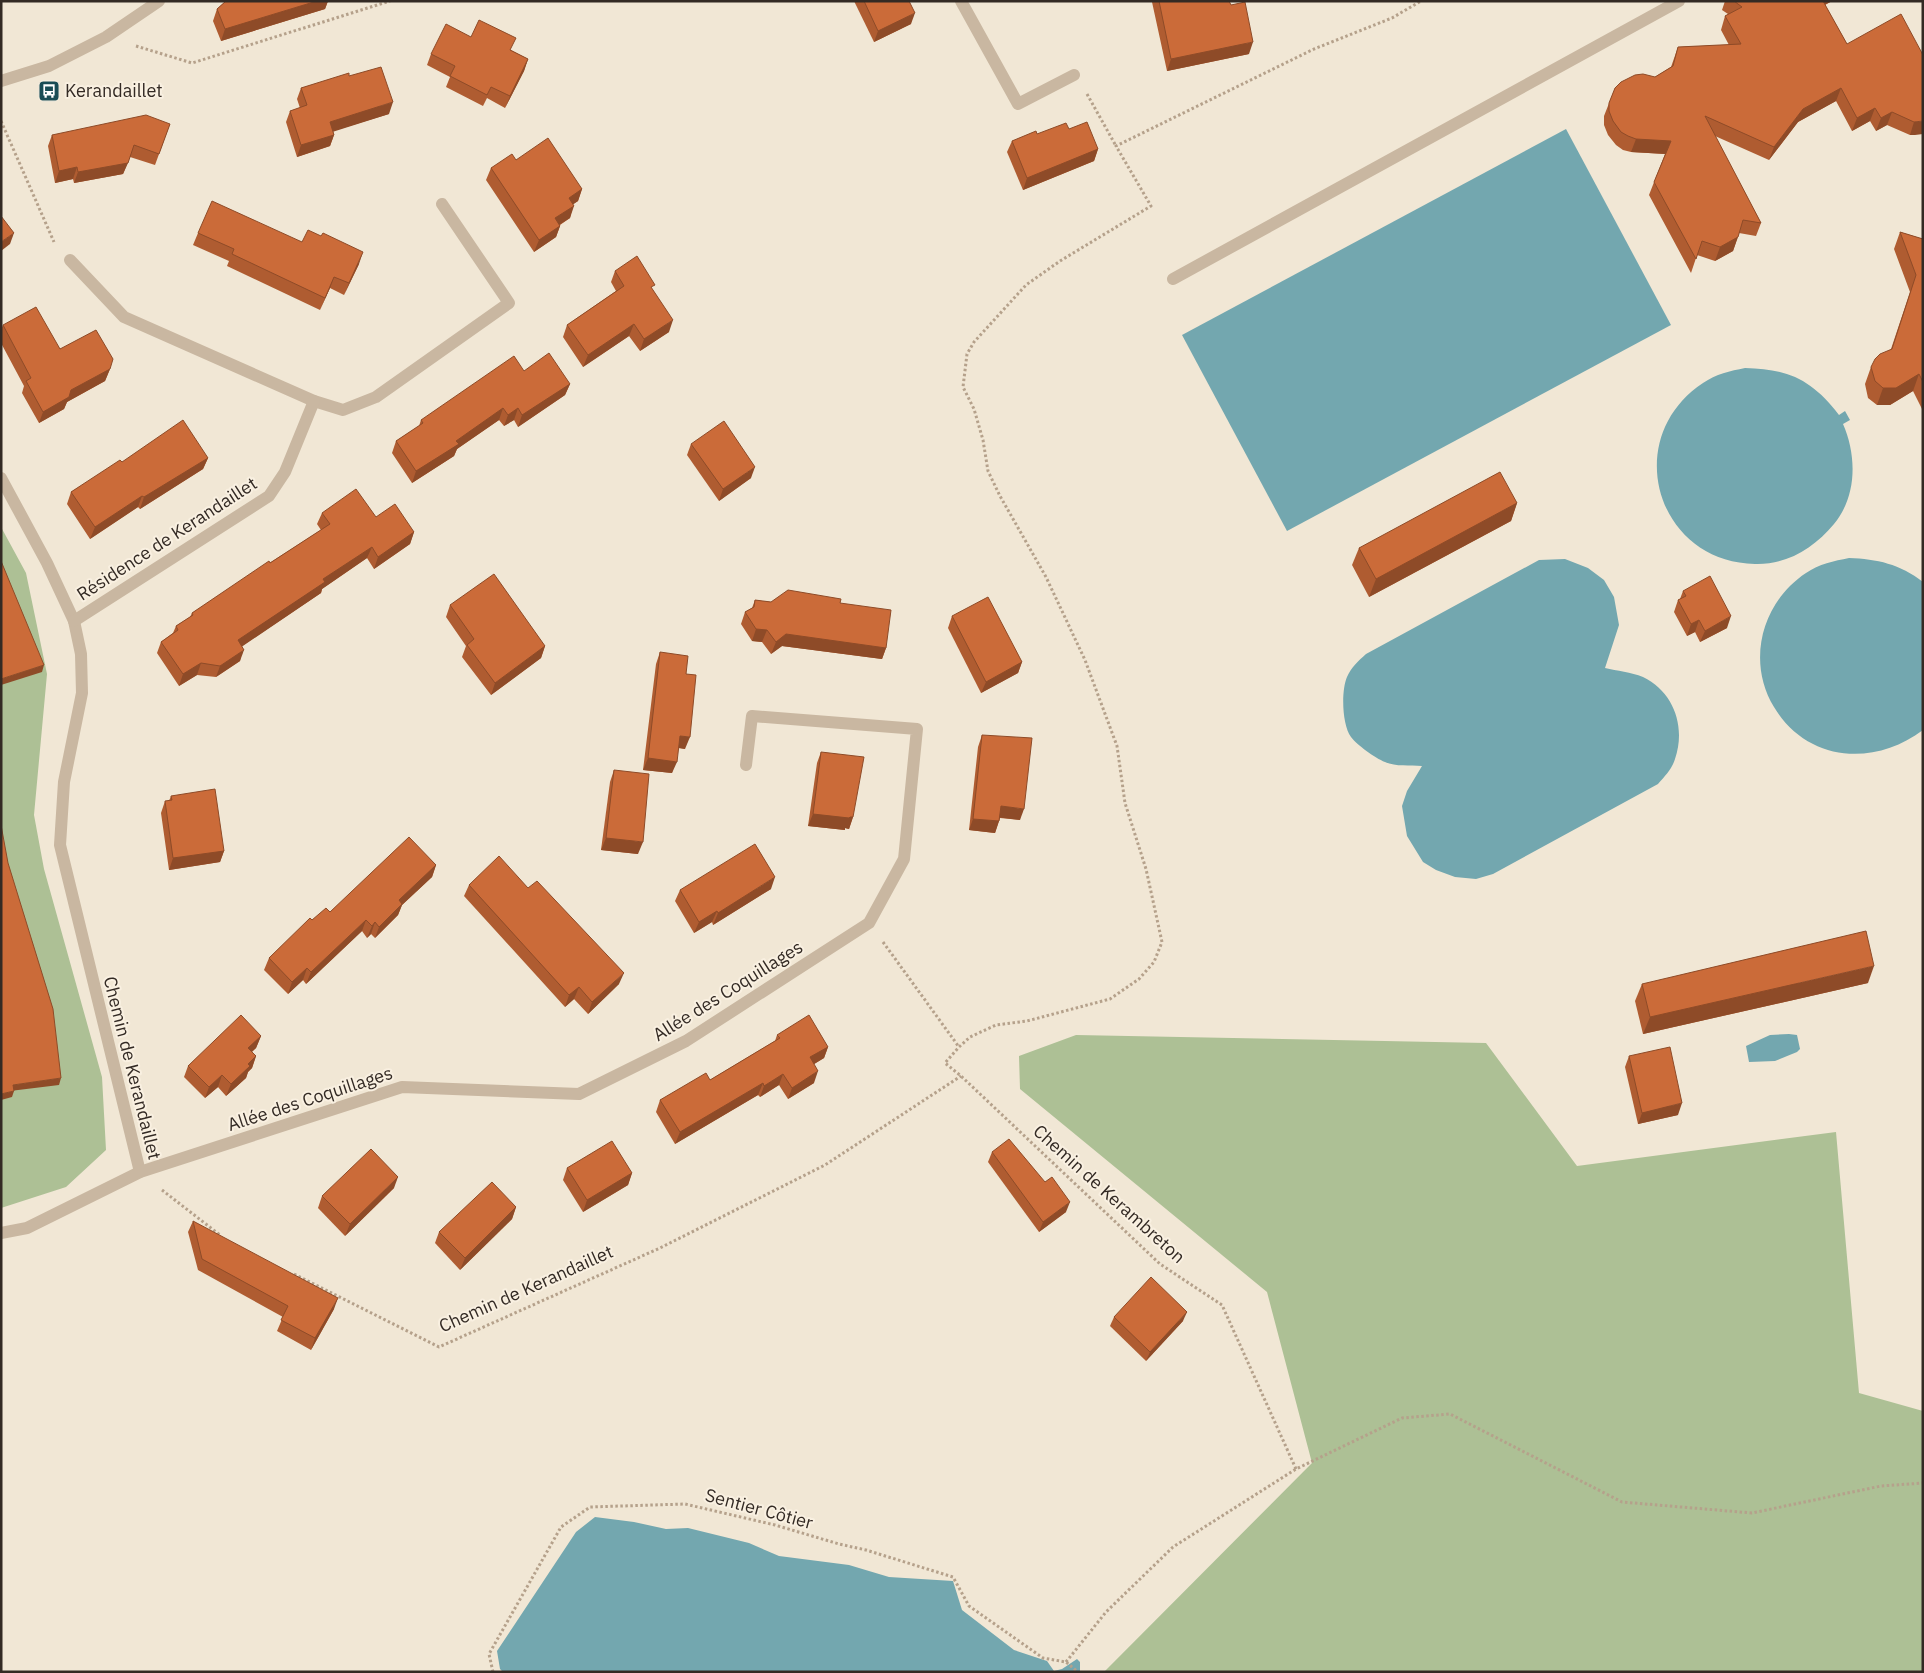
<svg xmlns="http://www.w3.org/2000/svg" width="1924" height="1673" font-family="'IBM Plex Sans',sans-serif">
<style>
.green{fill:#adc095}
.water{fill:#73a7af}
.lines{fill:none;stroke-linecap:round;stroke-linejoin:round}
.path{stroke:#b5a18b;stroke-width:3;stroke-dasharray:2.5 2.5;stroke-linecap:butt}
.minor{stroke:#c9b7a1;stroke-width:12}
.wall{fill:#af5c31}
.shaded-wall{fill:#8e4b28}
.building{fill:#cb6b39;stroke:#8e4b28}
.labels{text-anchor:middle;stroke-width:4;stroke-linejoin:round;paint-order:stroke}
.poi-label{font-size:18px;fill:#332a24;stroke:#f9f0e1;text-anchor:start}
.street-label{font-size:18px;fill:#332a24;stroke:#f9f0e1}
</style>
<rect width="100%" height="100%" fill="#f1e7d5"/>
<!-- green -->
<g class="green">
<path d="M1 527 26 573 47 674 34 815 44 869 102 1077 106 1150 66 1187 1 1208Z"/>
<path d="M1076 1035 1486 1043 1577 1166 1836 1132 1859 1393 1923 1411V1672H1104L1312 1463 1267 1292 1020 1089 1019 1056Z"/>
</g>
<!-- water -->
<g class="water">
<path d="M1566 129 1671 325 1287 531 1182 335Z"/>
<path d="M1745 368C1789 369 1812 380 1839 415L1845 411 1850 420 1843 424C1857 456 1857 496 1834 524 1814 548 1787 565 1755 564 1656 562 1620 438 1703 383 1716 374 1730 371 1745 368Z"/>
<path d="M1849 558C1877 559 1900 564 1923 582V730C1874 767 1807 762 1774 707 1746 661 1762 602 1806 573 1819 564 1834 561 1849 558Z"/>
<path d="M1565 559 1588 568 1604 580 1614 597 1619 625 1605 668C1617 671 1631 672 1643 677 1674 692 1686 727 1675 759 1672 769 1665 776 1658 784L1493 874 1476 879 1455 877 1436 870 1423 862 1407 836 1402 806 1407 791 1422 766C1410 765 1396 767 1385 762 1375 758 1357 745 1351 737 1342 725 1341 691 1347 677 1351 668 1358 661 1366 654L1539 560Z"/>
<path d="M1789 1034 1797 1035 1800 1049 1797 1052 1775 1061 1749 1062 1746 1046 1770 1035Z"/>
<path d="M595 1517 634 1522 666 1529 688 1528 749 1543 779 1556 849 1565 889 1577 953 1581 962 1610 1014 1650 1047 1661 1054 1671 1062 1669 1077 1659 1080 1662V1672H503L500 1669 497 1651 576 1532Z"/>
</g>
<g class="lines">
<!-- path -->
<g class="path">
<path d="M136 46 192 63 390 1"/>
<path d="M1087 94 1116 146"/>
<path d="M1 121 54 242"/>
<path d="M883 942 959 1047"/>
<path d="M162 1190 220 1235"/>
<path d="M294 1274 439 1347 660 1248 825 1165 961 1076"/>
<path d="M1296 1469 1222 1305 1160 1264 961 1076 945 1063 959 1047 970 1037 996 1025 1027 1021 1110 999 1139 979 1154 962 1162 942 1146 869 1125 803 1117 746 1085 660 1046 577 1000 496 988 471 983 440 974 409 963 387 967 354 974 342 1026 285 1060 261 1151 206 1116 146 1314 49 1392 18 1421 1"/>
<path d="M1066 1662 1106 1612 1173 1547 1296 1469 1402 1418 1450 1414 1622 1502 1752 1513 1881 1486 1923 1483"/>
<path d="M493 1672 489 1654 561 1527 590 1507 685 1504 775 1525 839 1544 866 1550 953 1577 969 1606 1043 1658 1066 1662 1078 1672"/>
</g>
<!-- minor -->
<g class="minor">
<path d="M961 1 1018 104 1074 75"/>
<path d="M1 81 49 66 106 37 159 1"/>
<path d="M70 260 124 317 314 401 343 410 376 397 509 303 442 204"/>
<path d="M1173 279 1679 1"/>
<path d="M1 478 47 563 74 621 81 654 82 693 64 782 60 845 140 1172"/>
<path d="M74 621 269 496 285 472 314 401"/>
<path d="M1 1233 27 1228 140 1172 402 1087 579 1094 686 1041 869 923 904 859 917 729 752 716 746 765"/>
</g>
</g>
<!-- wall -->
<g class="wall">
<path d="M226 1H328L325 9 221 41 213 21 217 9Z"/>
<path d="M854 1H909L911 24 874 42Z"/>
<path d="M1151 1H1229L1249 54 1167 71 1152 2Z"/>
<path d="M1725 1H1832L1825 5 1847 44 1923 55 1915 135H1910L1887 125 1876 131 1870 121 1852 131 1836 101 1798 122 1769 160 1715 136 1761 223 1756 236 1739 233 1733 251 1715 261 1697 255 1691 273 1649 195 1665 154 1631 152 1623 150 1616 145 1608 135 1604 125V116L1615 88 1655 77 1671 67 1678 47 1729 45 1721 30 1725 16 1728 14 1722 10Z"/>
<path d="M471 37 511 50 528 59 524 71 505 108 487 98 483 106 446 87 450 77 427 65 431 54Z"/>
<path d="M349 76 389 114 333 131 334 135 330 146 297 157 286 122 290 111 300 108 297 99 301 88Z"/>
<path d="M170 124 155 165 130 157 123 174 74 183 73 179 55 183 48 146 52 135Z"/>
<path d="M1069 129 1098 149 1094 161 1023 190 1007 152 1012 141Z"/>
<path d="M516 160 582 189 578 201 573 204 570 218 560 225V226L556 237 534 252 486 180 491 168Z"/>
<path d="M1900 232 1923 239V411L1913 391 1890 405H1877L1868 398 1865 384 1871 367 1891 349 1910 292 1894 249Z"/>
<path d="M198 233 302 242 359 264 344 295 330 288 320 310 227 266 229 261 193 245Z"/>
<path d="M615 271 653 290 669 332 640 351 629 336 583 367 563 337 567 325 616 291 611 282Z"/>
<path d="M3 325 110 369 105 381 67 402 64 409 39 423 22 393 24 386 1 343V329Z"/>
<path d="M524 371 570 384 565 395 518 427 514 420 504 426 499 420 457 449 454 456 412 483 392 453 396 441 419 426 421 420Z"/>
<path d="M691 444 751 478 719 501 687 455Z"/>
<path d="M208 458 203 469 140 509 138 507 90 539 67 504 71 492 122 462Z"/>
<path d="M1517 503 1511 521 1369 597 1352 565 1359 548Z"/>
<path d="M322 513 376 517 414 532 410 544 374 569 367 558 322 589 321 593 242 646 240 661 216 677 197 675 179 686 157 653 161 642 173 633 176 626 190 617 192 613 321 530 317 524Z"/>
<path d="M1683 591 1727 628 1700 642 1695 632 1687 636 1674 612 1678 600 1680 599Z"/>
<path d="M755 600 771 602 840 603 886 648 882 659 782 646 771 654 762 642 752 641 741 624 745 612 752 608Z"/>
<path d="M450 605 545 646 541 658 491 695 462 657 466 646 446 617Z"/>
<path d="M952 616 1022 662 1018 673 981 693 948 628Z"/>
<path d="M660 652 686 674 685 749 678 748 672 773 643 770 656 664Z"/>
<path d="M982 735 1020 820 1000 818 995 833 969 830 978 747Z"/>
<path d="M821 752 853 817 849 829 845 828V830L808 826 817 763Z"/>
<path d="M614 770 638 854 601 850 610 782Z"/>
<path d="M171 796 224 851 220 862 169 870 161 813 165 801H169Z"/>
<path d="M436 865 432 877 402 905 398 915 375 938 371 934 367 938 362 931 306 984 303 980 288 994 264 970 269 958 312 920Z"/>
<path d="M469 885 528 888 619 984 588 1014 574 999 565 1007 464 896Z"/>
<path d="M771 889 713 925 712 922 694 933 675 901 680 890Z"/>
<path d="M1868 983 1643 1034 1635 1001 1642 984Z"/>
<path d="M777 1035 828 1047 824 1058 814 1064V1083L788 1099 779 1085 760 1097 758 1095 675 1144 656 1112 660 1100 710 1080 775 1041Z"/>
<path d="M261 1036 256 1048 252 1052 256 1056 252 1068 248 1072 246 1078 226 1096 218 1087 205 1098 184 1077 188 1066Z"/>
<path d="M1629 1056 1678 1115 1638 1124 1625 1067Z"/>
<path d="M992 1152 1066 1212 1039 1232 988 1162Z"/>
<path d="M567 1168 632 1173 628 1185 583 1212 563 1180Z"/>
<path d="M394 1188 345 1236 318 1208 322 1196Z"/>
<path d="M516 1207 512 1219 460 1270 435 1243 439 1232Z"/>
<path d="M193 1221 334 1309 311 1350 277 1331 283 1317 198 1270 188 1232Z"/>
<path d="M1114 1317 1183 1321 1146 1361 1110 1326Z"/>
</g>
<!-- shaded-wall -->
<g class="shaded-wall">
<path d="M317 1H328L325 9 221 41 225 29Z"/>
<path d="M1818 1H1832L1815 10Z"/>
<path d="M915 13 911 24 874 42 878 31Z"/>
<path d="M1253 42 1249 54 1167 71 1171 59Z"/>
<path d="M528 59 524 71 505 108 510 96Z"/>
<path d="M1841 88 1836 101 1798 122 1769 160 1774 147 1803 109Z"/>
<path d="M393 102 389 114 326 134 330 122Z"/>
<path d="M1875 108 1870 121 1852 131 1857 118Z"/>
<path d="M1892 112 1887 125 1876 131 1881 118Z"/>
<path d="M1923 121V134L1915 135H1910L1914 122Z"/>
<path d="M334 135 330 146 297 157 301 145Z"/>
<path d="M1636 139 1671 141 1666 154 1631 152Z"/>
<path d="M1098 149 1094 161 1023 190 1027 178Z"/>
<path d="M128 163 123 174 74 183 78 172Z"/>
<path d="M77 167 73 179 55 183 59 171Z"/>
<path d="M582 189 578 201 565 210 569 198Z"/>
<path d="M574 206 570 218 551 230 555 218Z"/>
<path d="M560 226 556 237 534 252 539 240Z"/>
<path d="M14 233 10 244 1 251V242Z"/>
<path d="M1738 237 1733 251 1715 261 1720 247Z"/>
<path d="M363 252 359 264 344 295 349 283Z"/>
<path d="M334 277 330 288 320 310 325 298Z"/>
<path d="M673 320 669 332 640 351 644 339Z"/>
<path d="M634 324 629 336 583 367 588 355Z"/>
<path d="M110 369 105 381 67 402 64 409 39 423 43 412 71 390Z"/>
<path d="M1919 374 1913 391 1890 405H1877L1883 388Z"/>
<path d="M570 384 565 395 518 427 522 415Z"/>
<path d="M503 408 499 420 457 449 454 456 412 483 416 471 456 441Z"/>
<path d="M518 408 514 420 504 426 508 415Z"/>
<path d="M208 458 203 469 140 509 144 497Z"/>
<path d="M755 467 751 478 719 501 723 489Z"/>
<path d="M142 496 138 507 90 539 95 527Z"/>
<path d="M1517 503 1511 521 1369 597 1376 579Z"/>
<path d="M414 532 410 544 374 569 378 557Z"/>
<path d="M372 547 367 558 322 589 321 593 234 652 238 640 323 579Z"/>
<path d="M1731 616 1727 628 1700 642 1705 631Z"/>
<path d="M1699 620 1695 632 1687 636 1691 624Z"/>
<path d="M756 629 767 630 762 642 752 641Z"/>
<path d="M786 634 886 648 882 659 782 646 771 654 776 642Z"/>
<path d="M545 646 541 658 491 695 495 683Z"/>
<path d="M244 650 240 661 216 677 220 666Z"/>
<path d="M1022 662 1018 673 981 693 986 682Z"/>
<path d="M201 663 197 675 179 686 183 674Z"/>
<path d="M44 665 42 672 1 685V679Z"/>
<path d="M680 736 690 737 685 749 675 747Z"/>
<path d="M648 758 677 762 672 773 643 770Z"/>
<path d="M1001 806 1024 809 1020 820 996 817Z"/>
<path d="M813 814 853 817 849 829 845 828V830L808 826Z"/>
<path d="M973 819 999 821 995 833 969 830Z"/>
<path d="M606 838 643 842 638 854 601 850Z"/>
<path d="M224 851 220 862 169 870 173 858Z"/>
<path d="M436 865 432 877 402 905 398 915 375 938 379 927 399 900Z"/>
<path d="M775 877 771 889 713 925 718 913Z"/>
<path d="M717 911 712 922 694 933 699 922Z"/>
<path d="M366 920 362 931 306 984 311 972Z"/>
<path d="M375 922 371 934 367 938 372 926Z"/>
<path d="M1874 966 1868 983 1643 1034 1650 1017Z"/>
<path d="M307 968 303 980 288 994 292 982Z"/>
<path d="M624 973 619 984 588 1014 592 1002Z"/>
<path d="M579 987 574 999 565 1007 569 995Z"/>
<path d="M261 1036 256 1048 243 1059 248 1048Z"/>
<path d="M828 1047 824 1058 806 1069 810 1057Z"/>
<path d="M256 1056 252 1068 248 1072 246 1078 226 1096 231 1084 248 1064Z"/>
<path d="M818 1071 814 1083 788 1099 792 1088Z"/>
<path d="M783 1074 779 1085 760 1097 764 1086Z"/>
<path d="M222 1075 218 1087 205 1098 209 1087Z"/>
<path d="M61 1078 59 1085 10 1091 13 1085Z"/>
<path d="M763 1083 758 1095 675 1144 680 1132Z"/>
<path d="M14 1091 12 1097 1 1100V1094Z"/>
<path d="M1682 1103 1678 1115 1638 1124 1642 1113Z"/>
<path d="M632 1173 628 1185 583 1212 587 1200Z"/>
<path d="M398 1177 394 1188 345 1236 350 1224Z"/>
<path d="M1070 1202 1066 1212 1039 1232 1043 1222Z"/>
<path d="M516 1207 512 1219 460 1270 465 1258Z"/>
<path d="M338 1298 334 1309 311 1350 315 1338Z"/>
<path d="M1187 1312 1183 1321 1146 1361 1150 1352Z"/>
</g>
<!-- building -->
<g class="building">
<path d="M226 1H317L225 29 217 9Z"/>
<path d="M864 1H909L915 13 878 31Z"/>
<path d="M1159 1H1229L1231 5 1245 2 1253 42 1171 59Z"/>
<path d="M1734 1H1823L1847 44 1901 14 1923 55V121L1914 122 1892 112 1881 118 1875 108 1857 118 1841 88 1803 109 1774 147 1705 116 1761 223 1743 220 1738 237 1720 247 1702 241 1696 259 1654 182 1671 141 1636 139 1628 136 1621 132 1613 121 1609 111V103L1615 88 1621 82 1635 75 1643 74 1655 77 1673 66 1678 47 1741 44 1725 16 1742 7Z"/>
<path d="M479 20 516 38 510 50 528 59 510 96 491 87 487 95 450 76 455 66 431 54 446 24 471 37Z"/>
<path d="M381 67 393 102 330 122 334 135 301 145 290 111 307 105 301 88 349 73V76Z"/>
<path d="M146 115 170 124 159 154 134 145 128 163 78 172 77 167 59 171 52 135Z"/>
<path d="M1087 122 1098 149 1027 178 1012 141 1036 131 1037 134 1066 123 1069 129Z"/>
<path d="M548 138 582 189 569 198 574 206 555 218 560 226 539 240 491 168 512 154 516 160Z"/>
<path d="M212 201 302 242 308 230 321 236 323 233 363 252 349 283 334 277 325 298 232 254 234 249 198 233Z"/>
<path d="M1 216 14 233 1 242Z"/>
<path d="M1900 232 1923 239V382L1919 374 1896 388H1883L1875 381 1871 367 1875 359 1880 354 1892 349 1916 275Z"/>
<path d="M637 256 655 285 651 287 673 320 644 339 634 324 588 355 567 325 624 286 615 271Z"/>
<path d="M36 307 60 349 96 330 113 359 110 369 71 390 69 397 43 412 26 381 31 378 3 325Z"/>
<path d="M549 353 570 384 522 415 518 408 508 415 503 408 456 441 459 444 416 471 396 441 423 423 421 420 514 356 524 371Z"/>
<path d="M183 420 208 458 144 497 142 496 95 527 71 492 120 460 122 462Z"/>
<path d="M724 421 755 467 723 489 691 444Z"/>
<path d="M1500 472 1517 503 1376 579 1359 548Z"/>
<path d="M356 489 376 517 395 504 414 532 378 557 372 547 323 579 325 582 238 640 244 650 220 666 201 663 183 674 161 642 178 630 176 626 193 615 192 613 269 561 270 563 330 524 322 513Z"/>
<path d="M1 561 44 665 1 679Z"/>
<path d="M494 574 545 646 495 683 467 645 474 639 450 605Z"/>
<path d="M1710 576 1731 616 1705 631 1699 620 1691 624 1678 600 1686 596 1683 591Z"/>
<path d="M788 590 841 599 840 603 891 610 886 648 786 634 776 642 767 630 756 629 745 612 754 607 755 600 771 602Z"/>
<path d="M988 597 1022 662 986 682 952 616Z"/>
<path d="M660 652 688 656 686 674 696 675 690 737 680 736 677 762 648 758Z"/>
<path d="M982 735 1032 738 1024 809 1001 806 999 821 973 819Z"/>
<path d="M821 752 864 757 853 817H850L849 818 813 814Z"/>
<path d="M614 770 649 774 643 842 606 838Z"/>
<path d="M215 789 224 851 173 858 165 801 172 800 171 796Z"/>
<path d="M1 825 8 863 53 1009 61 1078 13 1085 14 1091 1 1094Z"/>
<path d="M409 837 436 865 399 900 402 904 379 927 375 922 372 926 366 920 311 972 307 968 292 982 269 958 310 918 312 920 326 908 330 912Z"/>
<path d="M755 844 775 877 718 913 717 911 699 922 680 890Z"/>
<path d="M499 856 528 888 537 881 624 973 592 1002 579 987 569 995 469 885Z"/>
<path d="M1866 931 1874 966 1650 1017 1642 984Z"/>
<path d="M241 1015 261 1036 248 1048 256 1056 248 1064 250 1066 231 1084 222 1075 209 1087 188 1066Z"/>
<path d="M809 1015 828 1047 810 1057 818 1071 792 1088 783 1074 764 1086 763 1083 680 1132 660 1100 706 1073 710 1080 780 1038 777 1035Z"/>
<path d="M1670 1047 1682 1103 1642 1113 1629 1056Z"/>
<path d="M1009 1139 1045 1182 1052 1177 1070 1202 1043 1222 992 1152Z"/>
<path d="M612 1141 632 1173 587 1200 567 1168Z"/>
<path d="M371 1149 398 1177 350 1224 322 1196Z"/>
<path d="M492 1182 516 1207 465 1258 439 1232Z"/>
<path d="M193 1221 338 1298 315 1338 281 1320 288 1306 202 1259Z"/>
<path d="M1151 1277 1187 1312 1150 1352 1114 1317Z"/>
</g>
<!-- icons -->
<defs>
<g id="bus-square" transform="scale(1.125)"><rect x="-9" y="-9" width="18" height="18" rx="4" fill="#194c55" stroke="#f9f0e1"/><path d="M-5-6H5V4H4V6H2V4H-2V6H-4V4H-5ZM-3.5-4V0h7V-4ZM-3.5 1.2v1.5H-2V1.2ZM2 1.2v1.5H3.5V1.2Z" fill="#fff"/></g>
</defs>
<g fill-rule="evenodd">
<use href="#bus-square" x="49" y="91"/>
</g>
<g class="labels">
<!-- poi labels -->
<g class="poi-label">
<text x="65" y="97">Kerandaillet</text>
</g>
<!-- street labels -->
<g class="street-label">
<text transform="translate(167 539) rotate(-33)" y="6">Résidence de Kerandaillet</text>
<text transform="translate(728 991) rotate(-32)" y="6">Allée des Coquillages</text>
<text transform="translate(132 1068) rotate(76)" y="6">Chemin de Kerandaillet</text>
<text transform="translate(310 1099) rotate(-18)" y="6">Allée des Coquillages</text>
<text transform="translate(1109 1194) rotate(42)" y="6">Chemin de Kerambreton</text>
<text transform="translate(526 1289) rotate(-24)" y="6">Chemin de Kerandaillet</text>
<text transform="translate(759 1509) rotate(15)" y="6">Sentier Côtier</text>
</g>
</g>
<!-- border -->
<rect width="1924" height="1673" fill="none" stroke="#332a24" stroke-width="5"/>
</svg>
